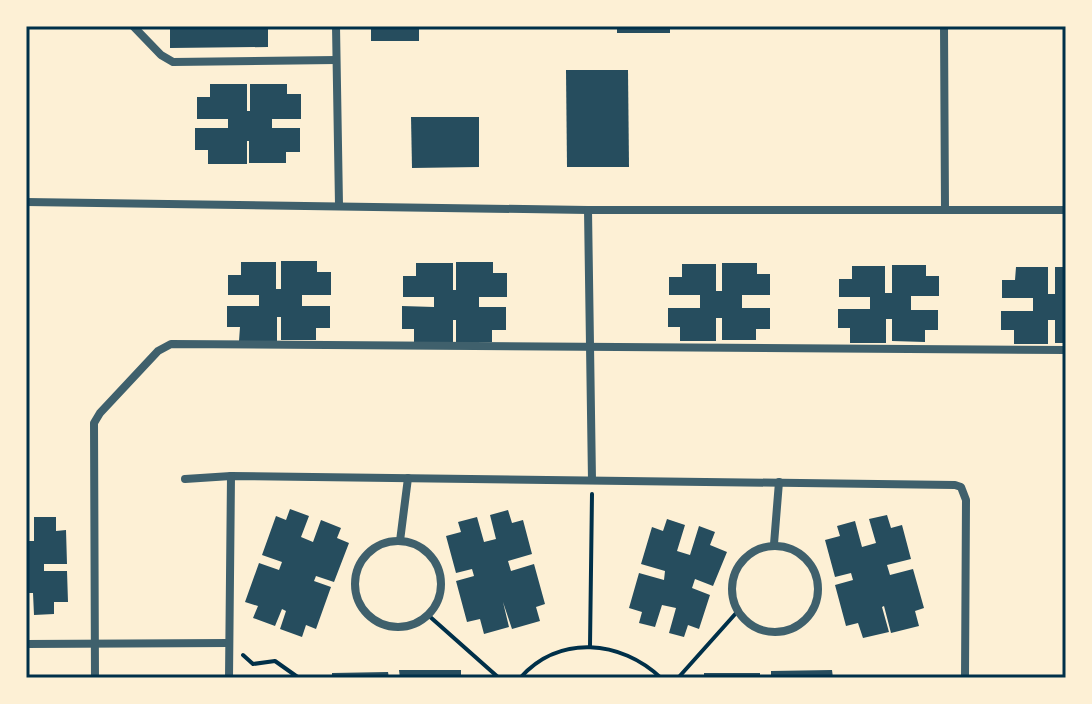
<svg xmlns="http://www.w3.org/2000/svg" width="1092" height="704" font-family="Roboto,sans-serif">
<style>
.building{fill:#264d5e}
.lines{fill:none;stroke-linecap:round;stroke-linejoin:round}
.path{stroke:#003049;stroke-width:4}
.minor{stroke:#3f606c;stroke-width:8}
.neatline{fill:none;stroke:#003049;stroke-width:3}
</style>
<rect width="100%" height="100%" fill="#fdf0d5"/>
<!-- building -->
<g class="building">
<path d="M170 26H268V47L170 48Z"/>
<rect x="371" y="26" width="48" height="15"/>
<rect x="617" y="26" width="53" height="7"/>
<path d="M566 70H628L629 167H567Z"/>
<path d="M210 84H247V111H250V84H287V94H301V119H272V128H300V152H286V163H249V141H247V164H208V150H195V128H228V119H197V97H210Z"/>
<path d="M411 117H479V167L412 168Z"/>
<path d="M281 261H317V272H331V295H302V306H330V328H316V340H281V317H277V341H239L240 327H227V306H259V295H228V275H241V262H276V289H281Z"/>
<path d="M456 262H493V273H507V297H479V307H506V330H492V342H456V320H453V343H414V329H402V306L434 307V297H403V276H416V263H453V290H456Z"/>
<path d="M722 263H757V274H770V295H742V308H770V329H756V340H722V318H716V341H680V327H668V308H700V295H669V277H682V264H716V291H722Z"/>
<path d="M892 265H926V276H939V296H911V310H938V330H925V342L892 341V319H886V343H850V328H838V309H870V297H839V279H852V266H885V293H892Z"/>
<path d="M1016 267H1048V294H1055V267H1066V343H1055V320H1048V344H1014V330H1001V311H1033V298H1002V280H1015Z"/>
<path d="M290 509 309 516 301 537 313 542 321 520 341 528 337 538 349 543 334 582 316 576 314 581 331 587 316 629 306 625 302 637 280 629 286 611 282 609 275 626 253 618 258 606 245 602 259 563 279 570 282 562 262 555 276 516 286 520Z"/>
<path d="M508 510 512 523 523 520 532 554 508 561 511 571 534 564 545 604 536 607 540 621 512 629 503 602 509 627 484 634 480 619 467 622 456 581 474 576 472 569 456 573 446 536 461 532 458 522 477 517 484 542 496 539 490 515Z"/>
<path d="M887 515 891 528 902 525 911 559 887 565 890 575 913 569 924 608 915 611 919 626 891 633 884 606 882 607 889 632 863 638 858 623 846 626 835 585 853 580 851 573 835 577 825 540 840 536 837 526 855 521 862 547 876 543 869 519Z"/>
<path d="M34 517H56V531L66 530 67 564H44V571H67L68 602H54V614L34 615 33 593H26V541H34Z"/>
<path d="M667 519 685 525 677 551 690 555 699 526 715 532 710 545 727 552 713 586 695 579 692 588 710 595 699 629 688 625 684 637 669 633 676 608 662 605 655 627 639 623 642 612 629 608 639 573 664 580 665 571 641 564 652 527 663 531Z"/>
<path d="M399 670H461V678H400Z"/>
<path d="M832 670 833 678H771V671Z"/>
<path d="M388 672 389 678H332V673Z"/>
<rect x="704" y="673" width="56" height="5"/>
</g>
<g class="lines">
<!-- path -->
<g class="path">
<path d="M428 615 499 678"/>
<path d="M590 646 592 494"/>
<path d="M243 655 253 664 275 661 299 678"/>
<path d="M520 678C559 634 621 640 661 678"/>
<path d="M678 678 737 612"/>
</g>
<!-- minor -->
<g class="minor">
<path d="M133 26 161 55 173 62 336 60"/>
<path d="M336 26 339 205"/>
<path d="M944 26 945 210"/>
<path d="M26 202 588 210H1066"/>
<path d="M588 210 592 480"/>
<path d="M185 479 231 476 955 485 961 487 966 500 965 678"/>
<path d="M400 541 408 478"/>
<circle cx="398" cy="584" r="43"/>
<path d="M774 544 779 482"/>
<circle cx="775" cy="589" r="43"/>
<path d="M26 644 229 643"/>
<path d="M95 678 94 423 100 413 158 351 171 344 1066 350"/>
<path d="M229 678 231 476"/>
</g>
</g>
<!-- border -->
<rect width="1092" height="704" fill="none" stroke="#fdf0d5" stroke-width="56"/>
<rect x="28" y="28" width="1036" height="648" class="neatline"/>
</svg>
